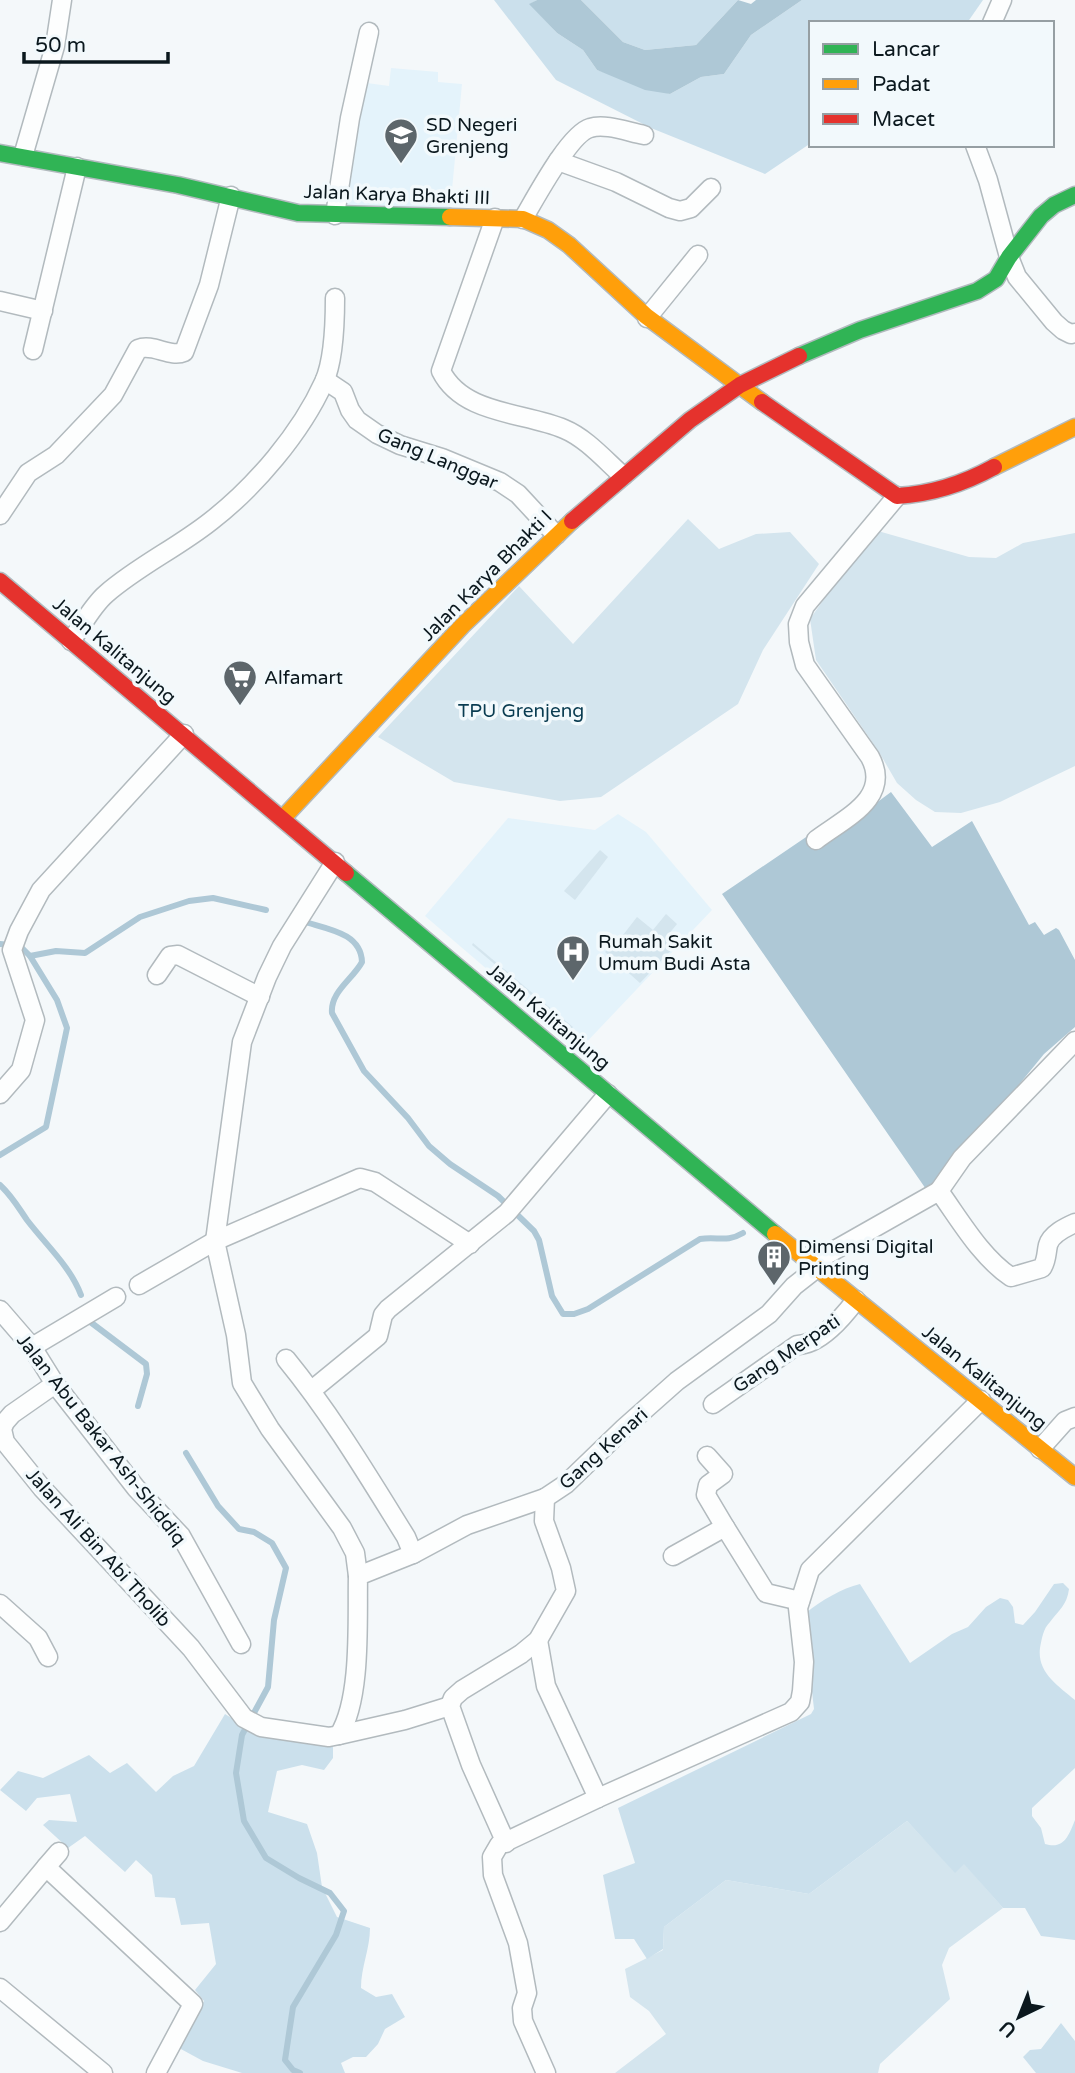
<svg xmlns="http://www.w3.org/2000/svg" width="1075" height="2073" font-family="'Varela Round',sans-serif">
<style>
.built{fill:#e4f3fb}
.green{fill:#d4e5ee}
.forest{fill:#cbe0ec}
.water{fill:#aec8d6}
.lines{fill:none;stroke-linecap:round;stroke-linejoin:round}
.stream{stroke:#aec8d6;stroke-width:6}
.street-casing{stroke:#b2babe;stroke-width:21}
.fast-casing{stroke:#b2babe;stroke-width:19}
.slow-casing{stroke:#b2babe;stroke-width:19}
.jam-casing{stroke:#b2babe;stroke-width:19}
.street{stroke:#fdfefe;stroke-width:18}
.fast{stroke:#30b455;stroke-width:16}
.slow{stroke:#ff9f0a;stroke-width:16}
.jam{stroke:#e5322d;stroke-width:16}
.labels{text-anchor:middle;stroke-width:7;stroke-linejoin:round;paint-order:stroke}
.poi-label{font-size:19px;fill:#0b181e;stroke:#f2f9fc;text-anchor:start}
.street-label{font-size:19px;fill:#0b181e;stroke:#f2f9fc}
.park-label{font-size:19px;fill:#0a3c51;stroke:#f2f9fc}
</style>
<rect width="100%" height="100%" fill="#f4f8fa"/>
<!-- built -->
<g class="built">
<path d="M391 68 438 72V82L462 84 450 211 344 208 350 140 367 83 389 86Z"/>
<path d="M618 814 646 832 712 910 580 1049 425 916 508 818 595 830Z"/>
</g>
<!-- green -->
<g class="green">
<path d="M688 519 719 549 756 534 790 532 819 564 763 650 738 704 601 797 560 801 454 782 378 737 519 586 573 644Z"/>
<path d="M878 531 969 557 996 558 1023 543 1075 533V766L1000 802 961 813 935 812 916 800 897 783 879 752 816 660 810 619 850 562Z"/>
<path d="M600 850 608 857 575 900 564 891Z"/>
<path d="M666 914 677 924 668 935 677 944 640 983 605 952 610 947 613 948 637 917 653 930Z"/>
<path d="M473 943 573 1027 571 1029 472 945Z"/>
<path d="M907 1821 955 1872 964 1863 1003 1908 949 1948 942 1965 950 1999 880 2064 878 2073H615L666 2034 649 2011 630 1997 625 1969 663 1950 664 1927 726 1880 809 1894Z"/>
</g>
<!-- forest -->
<g class="forest">
<path d="M494 0H537L530 4 557 33 583 50 597 70 670 94 701 77 724 74 751 35 802 0H983L967 23H811V143L765 174 651 128 556 80Z"/>
<path d="M581 0H738L696 45 645 50 623 42Z"/>
<path d="M1063 1583 1069 1589C1067 1605 1059 1610 1050 1622 1043 1629 1042 1638 1040 1648 1037 1672 1057 1685 1075 1700V1768L1032 1808V1816L1041 1828 1045 1844C1064 1850 1069 1835 1075 1820V1940L1041 1936 1025 1908H1003L964 1864 955 1873 907 1821 809 1894 726 1880 664 1927 663 1949 647 1959 634 1939H615L603 1875 635 1863 618 1808 811 1714 814 1709 811 1683 810 1630 807 1612C821 1601 842 1588 860 1584L910 1663 952 1634 968 1627 986 1607 1000 1598 1008 1600 1013 1607 1015 1623 1023 1625 1035 1612 1054 1584Z"/>
<path d="M225 1714 249 1729 317 1741 333 1747V1758L324 1770 302 1765 277 1771 268 1812 307 1824 317 1853 322 1887 337 1917 370 1928C370 1949 361 1967 361 1988L376 1997 392 1994 405 2017 385 2029 378 2044 366 2057H353L341 2063 345 2073H242L203 2061 179 2048 204 2001 195 1990 216 1964 209 1923 181 1925 175 1898 155 1897 152 1875 136 1860 125 1872 85 1836 68 1848 43 1825 49 1820 77 1822 70 1794 37 1798 26 1811 0 1790 18 1771 43 1778 89 1755 110 1773 127 1763 156 1792 173 1776 194 1766Z"/>
<path d="M1061 2023 1075 2041V2073H1036L1023 2057 1030 2050 1041 2049Z"/>
</g>
<!-- water -->
<g class="water">
<path d="M537 0H581L623 42 645 50 696 45 738 0 751 4 756 0H802L751 35 724 74 701 77 670 94 645 90 597 70 583 50 557 33 529 4Z"/>
<path d="M891 792 932 847 972 821 1029 925 1035 922 1044 935 1056 928 1059 930 1075 960V1027L1044 1054 985 1126 928 1192 722 894 812 833 821 844Z"/>
</g>
<g class="lines">
<!-- stream -->
<g class="stream">
<path d="M302 921C326 929 361 932 362 962 353 979 330 992 332 1013L364 1071 408 1118 429 1146 450 1164 498 1196 534 1231 539 1240 552 1296 563 1314H574L588 1309 700 1239C718 1236 726 1243 743 1233"/>
<path d="M0 944 20 946 30 956 57 1000 67 1028 46 1127 0 1155"/>
<path d="M30 956 56 951 85 953 140 917 189 901 213 898 266 910"/>
<path d="M0 1185C12 1196 18 1207 27 1220 46 1245 70 1266 81 1295"/>
<path d="M89 1321 146 1364 147 1374 138 1406"/>
<path d="M186 1453 218 1506 239 1529 254 1532 272 1543 286 1568 274 1620 268 1687 242 1735 236 1773 244 1821 266 1858 299 1878 330 1893 344 1911 336 1935 293 2007 285 2060 293 2070 300 2073"/>
</g>
<!-- street casing -->
<g class="street-casing">
<g id="street">
<path d="M992 23 1002 0"/>
<path d="M975 145 988 180 1009 257 1017 277 1054 322 1063 330 1071 334 1075 333"/>
<path d="M23 156 55 46 62 0"/>
<path d="M558 161 616 182 669 208 680 211 691 208 711 188"/>
<path d="M335 215 350 118 369 32"/>
<path d="M495 218 441 371C463 415 524 412 564 429 586 438 605 460 623 476"/>
<path d="M523 219C535 199 569 134 590 128 605 123 628 132 644 135"/>
<path d="M0 301 43 311"/>
<path d="M647 318 698 255"/>
<path d="M33 350 77 167"/>
<path d="M325 380 343 392 350 410 357 420 377 434 400 445 442 458 500 482 518 494 556 535"/>
<path d="M0 515 28 473 56 455 113 395 138 349C153 343 170 358 184 352L209 285 231 196"/>
<path d="M71 641C82 626 92 606 106 594 138 566 177 548 211 521 255 487 301 433 324 382 334 360 335 322 335 298"/>
<path d="M816 840C845 818 892 798 870 757L805 665 799 642 798 624 805 606 897 496"/>
<path d="M335 862 282 946 267 977 242 1042 215 1241 236 1335 242 1383 270 1429 342 1528 355 1553 358 1576"/>
<path d="M157 975 170 956 178 955 260 997"/>
<path d="M0 1094 21 1070 35 1020 12 950 19 931 41 890 184 734"/>
<path d="M939 1191 962 1158 1075 1041"/>
<path d="M812 1263 939 1191C960 1220 981 1257 1011 1277L1042 1268C1047 1260 1046 1254 1048 1245 1051 1234 1066 1227 1075 1223"/>
<path d="M139 1285 215 1241 360 1178 375 1182 470 1244"/>
<path d="M0 1310 32 1347 55 1384 136 1488 181 1536 241 1644"/>
<path d="M32 1347 116 1297"/>
<path d="M55 1384 12 1414 5 1422 2 1429 5 1442 42 1488 191 1648 244 1718 261 1727 329 1737 339 1735C362 1698 357 1619 358 1576L413 1554 406 1537C368 1476 331 1414 286 1359"/>
<path d="M312 1390 378 1336 383 1315 388 1309 507 1213 608 1094"/>
<path d="M713 1404 797 1345C820 1345 843 1317 856 1300"/>
<path d="M1040 1449 1065 1421 1075 1417"/>
<path d="M707 1456 723 1474 708 1485 706 1495 725 1527"/>
<path d="M413 1554 467 1525 545 1498"/>
<path d="M673 1556 725 1527 766 1593 800 1601"/>
<path d="M0 1604 38 1638 48 1657"/>
<path d="M538 1640 546 1686 598 1798"/>
<path d="M339 1735 405 1720 450 1706"/>
<path d="M506 1843 471 1765 450 1706 453 1698 462 1690 521 1654 538 1640 566 1591 561 1568 544 1521 545 1498 566 1484 624 1428 677 1381 769 1314 794 1286 817 1268"/>
<path d="M46 1867 59 1852"/>
<path d="M0 1922 46 1867 193 2004 156 2073"/>
<path d="M0 1988 103 2073"/>
<path d="M546 2073 523 2021 522 2008 527 1993 518 1943 493 1875 492 1857 499 1845 598 1798 791 1712 800 1702 802 1691 804 1662 798 1608 810 1570 981 1400"/>
</g>
</g>
<!-- fast casing -->
<g class="fast-casing">
<g id="fast">
<path d="M0 153 178 185 298 213 450 217"/>
<path d="M799 356 860 330 977 291 996 279 1009 257 1041 216 1054 205 1075 195"/>
<path d="M346 873 775 1234"/>
</g>
</g>
<!-- slow casing -->
<g class="slow-casing">
<g id="slow">
<path d="M450 217 523 219 548 230 569 245 646 316 762 402"/>
<path d="M994 467 1075 427"/>
<path d="M283 818 462 626 572 521"/>
<path d="M775 1234 1075 1477"/>
</g>
</g>
<!-- jam casing -->
<g class="jam-casing">
<g id="jam">
<path d="M762 402 897 496C932 494 963 484 994 467"/>
<path d="M572 521 690 420 740 385 799 356"/>
<path d="M0 581 346 873"/>
</g>
</g>
<!-- street -->
<use href="#street" class="street"/>
<!-- fast -->
<use href="#fast" class="fast"/>
<!-- slow -->
<use href="#slow" class="slow"/>
<!-- jam -->
<use href="#jam" class="jam"/>
</g>
<!-- icons -->
<defs>
<g id="school-pin" transform="scale(1.75)"><path d="M0 17L-7.5 6A9.5 9.5 0 1 1 7.5 6Z" fill="#5d666b" stroke="#f2f9fc"/><path d="M0-5L7-2L0 1L-7-2ZM-4 1L0 2.5L4 1V4Q0 6-4 4Z" fill="#fff"/></g>
<g id="supermarket-pin" transform="scale(1.75)"><path d="M0 17L-7.5 6A9.5 9.5 0 1 1 7.5 6Z" fill="#5d666b" stroke="#f2f9fc"/><path d="M-6-5.5h2.5l.6 2H6L4.5 2H-2.5L-4.4-4H-6ZM-1.5 3.2a1.3 1.3 0 1 0 .1 0ZM3 3.2a1.3 1.3 0 1 0 .1 0Z" fill="#fff"/></g>
<g id="hospital-pin" transform="scale(1.75)"><path d="M0 17L-7.5 6A9.5 9.5 0 1 1 7.5 6Z" fill="#5d666b" stroke="#f2f9fc"/><path d="M-5-5h3v3.5h4V-5h3V5h-3V1.5h-4V5h-3Z" fill="#fff"/></g>
<g id="building-pin" transform="scale(1.75)"><path d="M0 17L-7.5 6A9.5 9.5 0 1 1 7.5 6Z" fill="#5d666b" stroke="#f2f9fc"/><path d="M-4-6H4V6H1V3H-1V6H-4ZM-2.5-4.3h1.7v1.8h-1.7ZM.8-4.3h1.7v1.8H.8ZM-2.5-1h1.7V.8h-1.7ZM.8-1h1.7V.8H.8Z" fill="#fff"/></g>
</defs>
<g fill-rule="evenodd">
<use href="#school-pin" x="401" y="135"/>
<use href="#supermarket-pin" x="240" y="677"/>
<use href="#hospital-pin" x="573" y="952"/>
<use href="#building-pin" x="774" y="1257"/>
</g>
<g class="labels">
<!-- poi labels -->
<g class="poi-label">
<text x="426" y="131">SD Negeri<tspan x="426" dy="22">Grenjeng</tspan></text>
<text x="264" y="684">Alfamart</text>
<text x="598" y="948">Rumah Sakit<tspan x="598" dy="22">Umum Budi Asta</tspan></text>
<text x="798" y="1253">Dimensi Digital<tspan x="798" dy="22">Printing</tspan></text>
</g>
<!-- street labels -->
<g class="street-label">
<text transform="translate(397 194) rotate(2)" y="7">Jalan Karya Bhakti III</text>
<text transform="translate(438 458) rotate(23)" y="7">Gang Langgar</text>
<text transform="translate(486 575) rotate(-45)" y="7">Jalan Karya Bhakti I</text>
<text transform="translate(115 650) rotate(40)" y="7">Jalan Kalitanjung</text>
<text transform="translate(549 1016) rotate(40)" y="7">Jalan Kalitanjung</text>
<text transform="translate(786 1353) rotate(-34)" y="7">Gang Merpati</text>
<text transform="translate(985 1377) rotate(39)" y="7">Jalan Kalitanjung</text>
<text transform="translate(102 1439) rotate(52)" y="7">Jalan Abu Bakar Ash-Shiddiq</text>
<text transform="translate(603 1448) rotate(-42)" y="7">Gang Kenari</text>
<text transform="translate(99 1547) rotate(48)" y="7">Jalan Ali Bin Abi Tholib</text>
</g>
<!-- park labels -->
<g class="park-label">
<text x="521" y="717">TPU Grenjeng</text>
</g>
</g>
<!-- legend -->
<rect x="809" y="21" width="245" height="126" fill="#f2f9fc" stroke="#969fa3" stroke-width="2"/>
<rect x="823" y="44" width="35" height="10" fill="#30b455" stroke="#969fa3" stroke-width="2"/>
<text x="872" y="56" font-size="21" fill="#0b181e">Lancar</text>
<rect x="823" y="79" width="35" height="10" fill="#ff9f0a" stroke="#969fa3" stroke-width="2"/>
<text x="872" y="91" font-size="21" fill="#0b181e">Padat</text>
<rect x="823" y="114" width="35" height="10" fill="#e5322d" stroke="#969fa3" stroke-width="2"/>
<text x="872" y="126" font-size="21" fill="#0b181e">Macet</text>
<!-- north arrow -->
<g transform="translate(1019 2017) rotate(223)" stroke="#f2f9fc" stroke-width="5" paint-order="stroke">
<path d="M0-5L12 26L0 18L-12 26Z" fill="#0b181e"/>
<text y="-10" font-size="19" font-weight="bold" text-anchor="middle" fill="#0b181e">U</text>
</g>
<!-- scale -->
<path d="M24 52v10h144v-10" fill="none" stroke="#0b181e" stroke-width="3.5"/>
<text x="35" y="52" font-size="21" fill="#0b181e" stroke="#f2f9fc" stroke-width="5" paint-order="stroke">50 m</text>
</svg>
